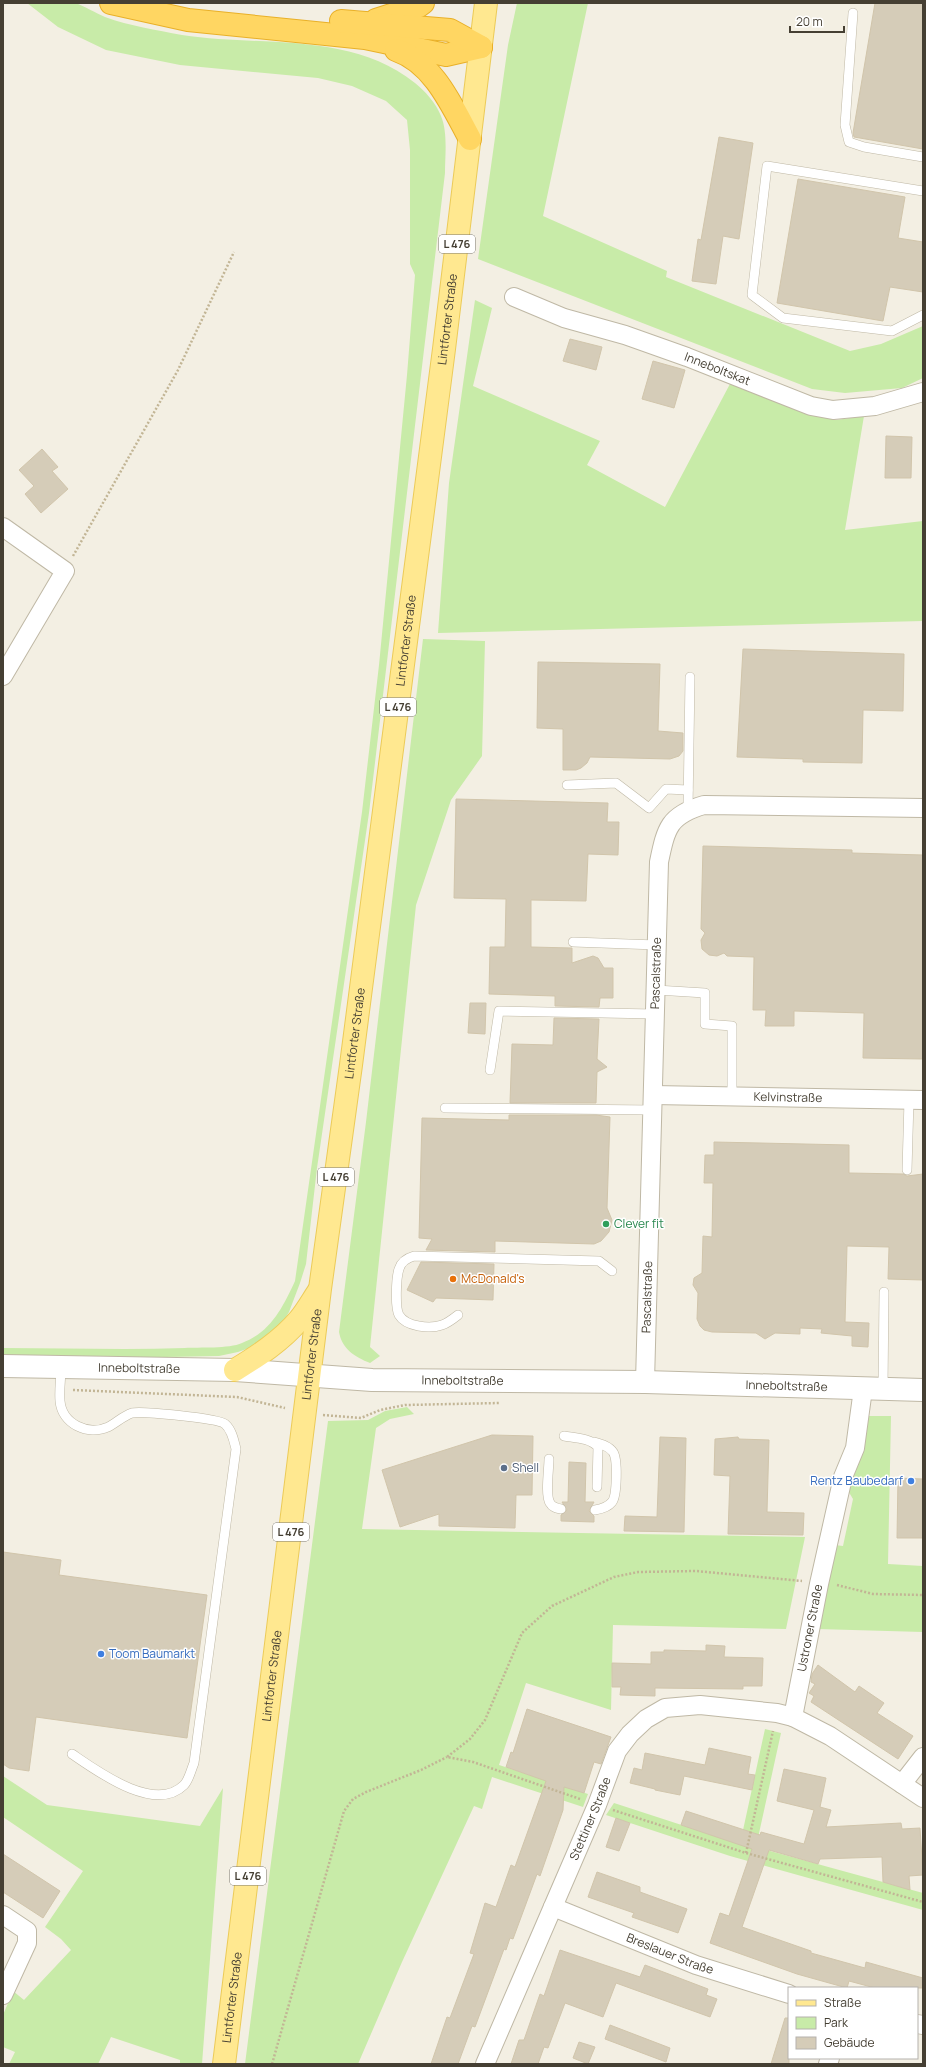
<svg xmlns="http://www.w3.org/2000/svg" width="926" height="2067" font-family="Manrope,sans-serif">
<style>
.green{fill:#c8eba8}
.building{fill:#d5ccb8;stroke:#d1c5ab}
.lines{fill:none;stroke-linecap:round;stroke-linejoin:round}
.service-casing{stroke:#bfb8a5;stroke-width:10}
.minor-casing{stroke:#bfb8a5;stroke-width:20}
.tertiary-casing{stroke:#bfb8a5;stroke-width:24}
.primary-casing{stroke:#eccb58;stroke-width:24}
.motorway-casing{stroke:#e9b028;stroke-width:24}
.path{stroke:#c2b595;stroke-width:2.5;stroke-dasharray:2 2;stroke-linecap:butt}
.service{stroke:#fff;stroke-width:9}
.minor{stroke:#fff;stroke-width:18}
.tertiary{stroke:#fff;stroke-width:22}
.primary{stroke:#ffe890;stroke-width:22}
.motorway{stroke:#ffd662;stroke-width:22}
.leisure-dot{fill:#2e9e5b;stroke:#fff;stroke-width:1.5}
.food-dot{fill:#e8710a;stroke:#fff;stroke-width:1.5}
.service-dot{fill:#5c6f8a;stroke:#fff;stroke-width:1.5}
.shop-dot{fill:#3f7fe0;stroke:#fff;stroke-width:1.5}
.labels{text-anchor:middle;stroke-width:3;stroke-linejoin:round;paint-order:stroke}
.shield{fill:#fff;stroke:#7d7970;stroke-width:1}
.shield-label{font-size:11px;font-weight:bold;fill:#453f33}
.street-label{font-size:12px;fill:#453f33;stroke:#fff}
.leisure-label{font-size:12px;fill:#27864d;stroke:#fff;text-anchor:start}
.food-label{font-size:12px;fill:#c56008;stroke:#fff;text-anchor:start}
.service-label{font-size:12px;fill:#4e5e75;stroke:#fff;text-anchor:start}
.shop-label{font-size:12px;fill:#366cbe;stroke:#fff;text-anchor:end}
</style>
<rect width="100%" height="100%" fill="#f3efe3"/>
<!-- green -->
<g class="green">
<path d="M27 3C39 3 65 0 75 3 85 6 95 13 105 17 130 26 156 30 182 35 259 47 350 31 415 83 425 91 436 103 441 116 448 133 445 155 445 173L369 813 317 1168 306 1264 300 1283 289 1312 280 1327 255 1346 238 1352 219 1356 61 1359 3 1358V1348C64 1348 124 1350 185 1348 199 1347 229 1349 242 1343 271 1332 283 1307 295 1281L362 812 379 665 407 375 415 275 410 264V150L407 120 386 101 352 86 318 78 180 65 106 50 58 27Z"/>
<path d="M517 3H588L543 216 667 271 666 277 850 351 881 344 923 326V378L902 388 845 393 812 389 478 259 508 45Z"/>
<path d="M475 300 492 308 473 386 600 441 587 465 665 507 731 382 810 414 836 420 864 416 845 530 923 521V621L438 633 449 483Z"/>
<path d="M423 639 485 641 482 756 451 800 416 905 370 1347 380 1356 370 1363C355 1357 342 1349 339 1332L366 1122Z"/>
<path d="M407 1407 414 1414 390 1419 376 1428 362 1529 805 1537 786 1629 613 1625 611 1710 526 1683 499 1765 588 1794 583 1807 492 1777 482 1809 474 1806 402 1962 358 2064H245L328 1421 368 1420 385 1411Z"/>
<path d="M869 1416H891L888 1564 923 1566V1632L817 1629 835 1545 843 1546 853 1499 847 1489 862 1448Z"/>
<path d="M765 1729 781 1733 756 1847 923 1893V1910L730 1856 606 1815 614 1803 740 1844Z"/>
<path d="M3 1776 47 1805 200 1826 223 1788 202 2064H180V2060L111 2037 98 2064H9L15 2052 3 2047V2015L13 1991 24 2000 71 1950 61 1939 45 1927 83 1871 3 1817Z"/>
</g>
<!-- building -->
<g class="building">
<path d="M875 3H923V149L854 137 853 133Z"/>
<path d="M719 137 753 143 739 239 723 236 716 284 692 281 698 239 701 240Z"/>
<path d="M798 179 905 197 898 238 923 242V292L890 287 883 321 777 303Z"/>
<path d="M570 339 602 347 596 370 563 361Z"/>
<path d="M653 361 685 370 674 408 642 399Z"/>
<path d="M886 436 912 437 911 478H885Z"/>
<path d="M42 449 58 467 52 471 68 489 41 513 25 494 34 486 19 470Z"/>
<path d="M743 649 904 654 903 711 863 710 862 763 803 762V759L737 757Z"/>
<path d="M538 662 660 664 658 731 683 733V751L679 756 670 759 590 757 587 763 581 768 576 770H563V729L537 728Z"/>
<path d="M456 799 608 803 607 822H619L618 855 588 854 586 901 531 900V947L572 948V963L593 956 598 958 604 968H613V998H600L599 1007 555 1006V996L489 994 490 947H505L506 899 454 898Z"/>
<path d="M703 846 852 850V853L923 855V1059L863 1058 864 1013 794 1011V1026H765L766 1010H753L754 957 727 956 724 953 717 956 709 955 702 949 701 940 705 933 701 929Z"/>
<path d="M470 1003H486L485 1034 468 1033Z"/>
<path d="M554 1018 599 1019 597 1059 607 1067 597 1072 596 1103H510L512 1044 553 1045Z"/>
<path d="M509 1115H596L610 1117 607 1208 612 1220 609 1232 601 1241 594 1244 495 1241V1252L426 1250 432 1239 419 1238 422 1118 509 1120Z"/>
<path d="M714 1142 849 1145V1173L903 1174 907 1176 923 1174V1280L888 1279 889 1247 847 1246 845 1322 869 1323 868 1347 852 1346V1336L821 1333 822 1329 800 1328V1334L775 1333 765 1339 756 1333 712 1332 704 1330 700 1326 697 1319 698 1293 693 1285 694 1278 702 1273 703 1236 712 1237 713 1183H704L705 1155H714Z"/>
<path d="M421 1262 494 1264 493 1300 436 1298 433 1302 407 1290Z"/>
<path d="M492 1435 533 1436 532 1495H516L515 1528 439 1526V1514L400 1527 382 1470Z"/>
<path d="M660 1437 686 1438 684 1532 624 1531 625 1516 657 1517Z"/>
<path d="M738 1437 739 1439 769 1440 767 1512 804 1513 803 1535 728 1534 730 1476 714 1475 715 1439Z"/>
<path d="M569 1462 586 1463 585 1502H594L589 1511 594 1516V1522L561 1521V1515L567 1510 562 1502H568Z"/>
<path d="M898 1478 923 1479V1538H897Z"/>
<path d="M3 1552 61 1560 59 1575 207 1595 187 1738 36 1717 29 1771 9 1768 3 1764Z"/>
<path d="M706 1645 725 1646 724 1657 763 1658 762 1686H743V1689L655 1688V1696L620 1695 621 1687H612V1663L651 1664V1652H664V1650L706 1651Z"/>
<path d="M818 1665 855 1692 859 1686 884 1703 877 1713 913 1736 898 1759 811 1702 814 1696 809 1693 815 1684 811 1682 812 1674Z"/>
<path d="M527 1709 611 1737 601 1764 594 1762 584 1793 564 1787 563 1810 540 1876 537 1874 513 1939 510 1938 506 1950 504 1949 475 2027 472 2026 458 2064H431L447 2017 450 2018 474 1954 470 1953 485 1903 496 1907 511 1865 515 1867 546 1781 506 1767 511 1752 513 1753Z"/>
<path d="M709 1748 751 1757 748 1774 755 1775 752 1790 684 1776 680 1795 655 1790V1789L630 1783 634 1768 642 1770 645 1753 705 1765Z"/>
<path d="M784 1769 826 1778 820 1807 831 1810 826 1827 901 1823 902 1829 920 1828 923 1875 909 1876 910 1890 883 1882 882 1857 820 1859 818 1864 769 1850 742 1927 811 1951V1953L865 1968 866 1962 923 1978V1988H875L849 1981 847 1988 797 1974 710 1943 720 1913 729 1916 752 1849 681 1825 686 1811 760 1835 761 1832 804 1844 814 1810 777 1801Z"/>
<path d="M616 1818 630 1823 619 1851 606 1847Z"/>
<path d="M3 1854 60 1891 43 1918 3 1892Z"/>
<path d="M597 1872 640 1887V1892L687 1909 678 1933 632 1917 634 1913 588 1897Z"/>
<path d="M560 1950 640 1977 645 1965 708 1989 706 1995 717 1999 710 2017 616 1983 603 2017 565 2003 548 2048 544 2047 538 2064H511L519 2040H524L540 1994 544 1996Z"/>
<path d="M785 2018H789V2064H771Z"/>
<path d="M610 2025 670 2048 666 2062 605 2039Z"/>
<path d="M579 2042 595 2047 588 2064 573 2058Z"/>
</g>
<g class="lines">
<!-- service casing -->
<g class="service-casing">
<g id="service">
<path d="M853 13 845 125 849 142 864 147 923 157"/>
<path d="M923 191 767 166 752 295 783 318 892 331 923 315"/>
<path d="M567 785 616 783 649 808 666 789 688 790"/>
<path d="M688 810 690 677"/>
<path d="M573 942 657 945"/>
<path d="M656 990 705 993V1024L732 1026V1096"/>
<path d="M490 1070 499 1011 655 1014"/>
<path d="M445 1108 653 1110"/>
<path d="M907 1170 909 1100"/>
<path d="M458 1315C453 1319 448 1323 442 1325 430 1329 406 1327 399 1315 395 1308 396 1278 399 1269 401 1262 407 1258 414 1256L599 1261 612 1271"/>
<path d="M61 1368C61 1378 59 1390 60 1401 62 1424 88 1436 108 1427 116 1423 123 1416 132 1413 141 1411 218 1418 225 1424 232 1430 234 1441 236 1449L194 1763C191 1770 189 1780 184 1785 155 1814 97 1771 72 1754"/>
<path d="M883 1389 884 1292"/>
<path d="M564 1436C576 1438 590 1438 598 1447L597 1487"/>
<path d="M594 1442C601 1444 609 1446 613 1452 618 1459 617 1496 612 1502 608 1507 601 1509 595 1510"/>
<path d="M549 1459C549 1469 545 1495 550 1503 552 1507 556 1508 561 1509"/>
</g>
</g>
<!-- minor casing -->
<g class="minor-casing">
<g id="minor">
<path id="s1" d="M514 297 564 318 625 335 687 357 811 406 833 410 875 406 923 392"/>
<path d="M3 527 65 571 3 676"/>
<path id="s2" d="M653 1095 923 1100"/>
<path id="s3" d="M645 1382 659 862C666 828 669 815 704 805L923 808"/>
<path d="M863 1389 855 1448 843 1477 819 1584 793 1717 830 1736 923 1798"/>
<path d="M902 1784 923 1757"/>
<path id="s4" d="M553 1907 696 1965 789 1994"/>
<path d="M3 1915 27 1931V1943L3 1995"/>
<path d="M917 2024 923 2025"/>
<path id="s5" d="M485 2064 597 1805 617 1751 630 1734 646 1719 665 1708 700 1705 777 1713 793 1717"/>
<path d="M828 2064 830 2058"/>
</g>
</g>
<!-- tertiary casing -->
<g class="tertiary-casing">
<g id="tertiary">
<path id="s6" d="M3 1366 235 1370 372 1380 645 1382 923 1390"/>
</g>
</g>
<!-- primary casing -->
<g class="primary-casing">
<g id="primary">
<path d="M235 1370C258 1356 281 1341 299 1320 306 1312 312 1301 318 1292"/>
<path id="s7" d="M224 2064 320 1289 351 1065 444 349 486 3"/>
</g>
</g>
<!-- motorway casing -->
<g class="motorway-casing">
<g id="motorway">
<path d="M111 3 188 20 365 38 446 55 481 47"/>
<path d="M376 20 419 6 423 3"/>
<path d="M341 21 450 30 481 47"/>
<path d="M396 50C434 63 452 106 470 139"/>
</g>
</g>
<!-- path -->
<g class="path">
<path d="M73 556 178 370 234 252"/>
<path d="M73 1390 237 1397 285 1408"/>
<path d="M323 1415 361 1418 380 1410 405 1405 500 1403"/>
<path d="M837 1585 873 1594 923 1595"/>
<path d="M580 1799 473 1762 447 1757 470 1739 485 1720 522 1633 552 1606 614 1577 638 1572 696 1571 802 1581"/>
<path d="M613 1810 746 1853 923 1902"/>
<path d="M746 1853 773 1731"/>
<path d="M272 2064 344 1811 353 1799 366 1792 421 1770 447 1757"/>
</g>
<!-- service -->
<use href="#service" class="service"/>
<!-- minor -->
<use href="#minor" class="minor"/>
<!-- tertiary -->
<use href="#tertiary" class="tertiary"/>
<!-- primary -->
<use href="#primary" class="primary"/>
<!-- motorway -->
<use href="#motorway" class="motorway"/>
</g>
<!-- markers -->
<circle class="leisure-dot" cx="606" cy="1224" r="4"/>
<circle class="food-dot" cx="453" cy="1279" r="4"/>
<circle class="service-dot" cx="504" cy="1468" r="4"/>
<g class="shop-dot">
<circle cx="911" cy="1481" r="4"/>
<circle cx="101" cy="1654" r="4"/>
</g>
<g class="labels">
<!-- shield labels -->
<g class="shield">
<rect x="439" y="235" width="36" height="18" rx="3"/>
<rect x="380" y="698" width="36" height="18" rx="3"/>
<rect x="318" y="1168" width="36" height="18" rx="3"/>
<rect x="273" y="1523" width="36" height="18" rx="3"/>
<rect x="230" y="1867" width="36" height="18" rx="3"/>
</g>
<g class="shield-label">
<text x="457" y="248">L 476</text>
<text x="398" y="711">L 476</text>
<text x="336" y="1181">L 476</text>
<text x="291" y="1536">L 476</text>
<text x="248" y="1880">L 476</text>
</g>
<!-- street labels -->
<g class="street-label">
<text dy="4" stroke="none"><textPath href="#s7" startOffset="1759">Lintforter Straße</textPath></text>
<text dy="4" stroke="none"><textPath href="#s1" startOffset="216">Inneboltskat</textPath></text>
<text dy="4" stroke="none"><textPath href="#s7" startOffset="1435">Lintforter Straße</textPath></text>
<text dy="4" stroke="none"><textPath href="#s3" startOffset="409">Pascalstraße</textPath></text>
<text dy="4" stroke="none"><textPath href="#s7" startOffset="1039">Lintforter Straße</textPath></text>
<text dy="4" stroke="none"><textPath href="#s2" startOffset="135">Kelvinstraße</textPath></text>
<text dy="4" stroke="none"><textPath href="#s3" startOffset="85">Pascalstraße</textPath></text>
<text dy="4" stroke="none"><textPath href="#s7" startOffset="715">Lintforter Straße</textPath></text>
<text dy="4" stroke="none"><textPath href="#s6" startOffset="136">Inneboltstraße</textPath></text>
<text dy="4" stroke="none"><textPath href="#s6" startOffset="460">Inneboltstraße</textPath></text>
<text dy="4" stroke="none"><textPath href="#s6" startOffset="784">Inneboltstraße</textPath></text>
<text transform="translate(810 1628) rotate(-79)" y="4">Ustroner Straße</text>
<text dy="4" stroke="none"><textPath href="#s7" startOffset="391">Lintforter Straße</textPath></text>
<text dy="4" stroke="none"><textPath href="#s5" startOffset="267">Stettiner Straße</textPath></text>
<text dy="4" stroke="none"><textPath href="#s4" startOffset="126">Breslauer Straße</textPath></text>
<text dy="4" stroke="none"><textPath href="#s7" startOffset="67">Lintforter Straße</textPath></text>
</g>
<!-- leisure labels -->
<g class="leisure-label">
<text x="614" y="1228">Clever fit</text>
</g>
<!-- food labels -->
<g class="food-label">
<text x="461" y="1283">McDonald's</text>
</g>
<!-- service labels -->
<g class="service-label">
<text x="512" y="1472">Shell</text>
</g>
<!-- shop labels -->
<g class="shop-label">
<text x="903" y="1485">Rentz Baubedarf</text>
<text x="109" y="1658" text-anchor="start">Toom Baumarkt</text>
</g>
</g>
<!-- border -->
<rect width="926" height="2067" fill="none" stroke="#453f33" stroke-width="8"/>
<!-- legend -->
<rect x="788" y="1987" width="130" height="72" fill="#ffffff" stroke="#b5b2ad"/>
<rect x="796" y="2000" width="20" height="6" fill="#ffe890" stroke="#b5b2ad"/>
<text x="824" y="2007" font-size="12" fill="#453f33">Straße</text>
<rect x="796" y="2017" width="20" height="12" fill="#c8eba8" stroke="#b5b2ad"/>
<text x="824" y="2027" font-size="12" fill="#453f33">Park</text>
<rect x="796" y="2037" width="20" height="12" fill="#d5ccb8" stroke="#b5b2ad"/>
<text x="824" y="2047" font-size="12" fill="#453f33">Gebäude</text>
<!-- scale -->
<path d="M790 26v6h54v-6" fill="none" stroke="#453f33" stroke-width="2"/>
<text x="796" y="26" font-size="12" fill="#453f33" stroke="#ffffff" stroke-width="3" paint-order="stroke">20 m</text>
</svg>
